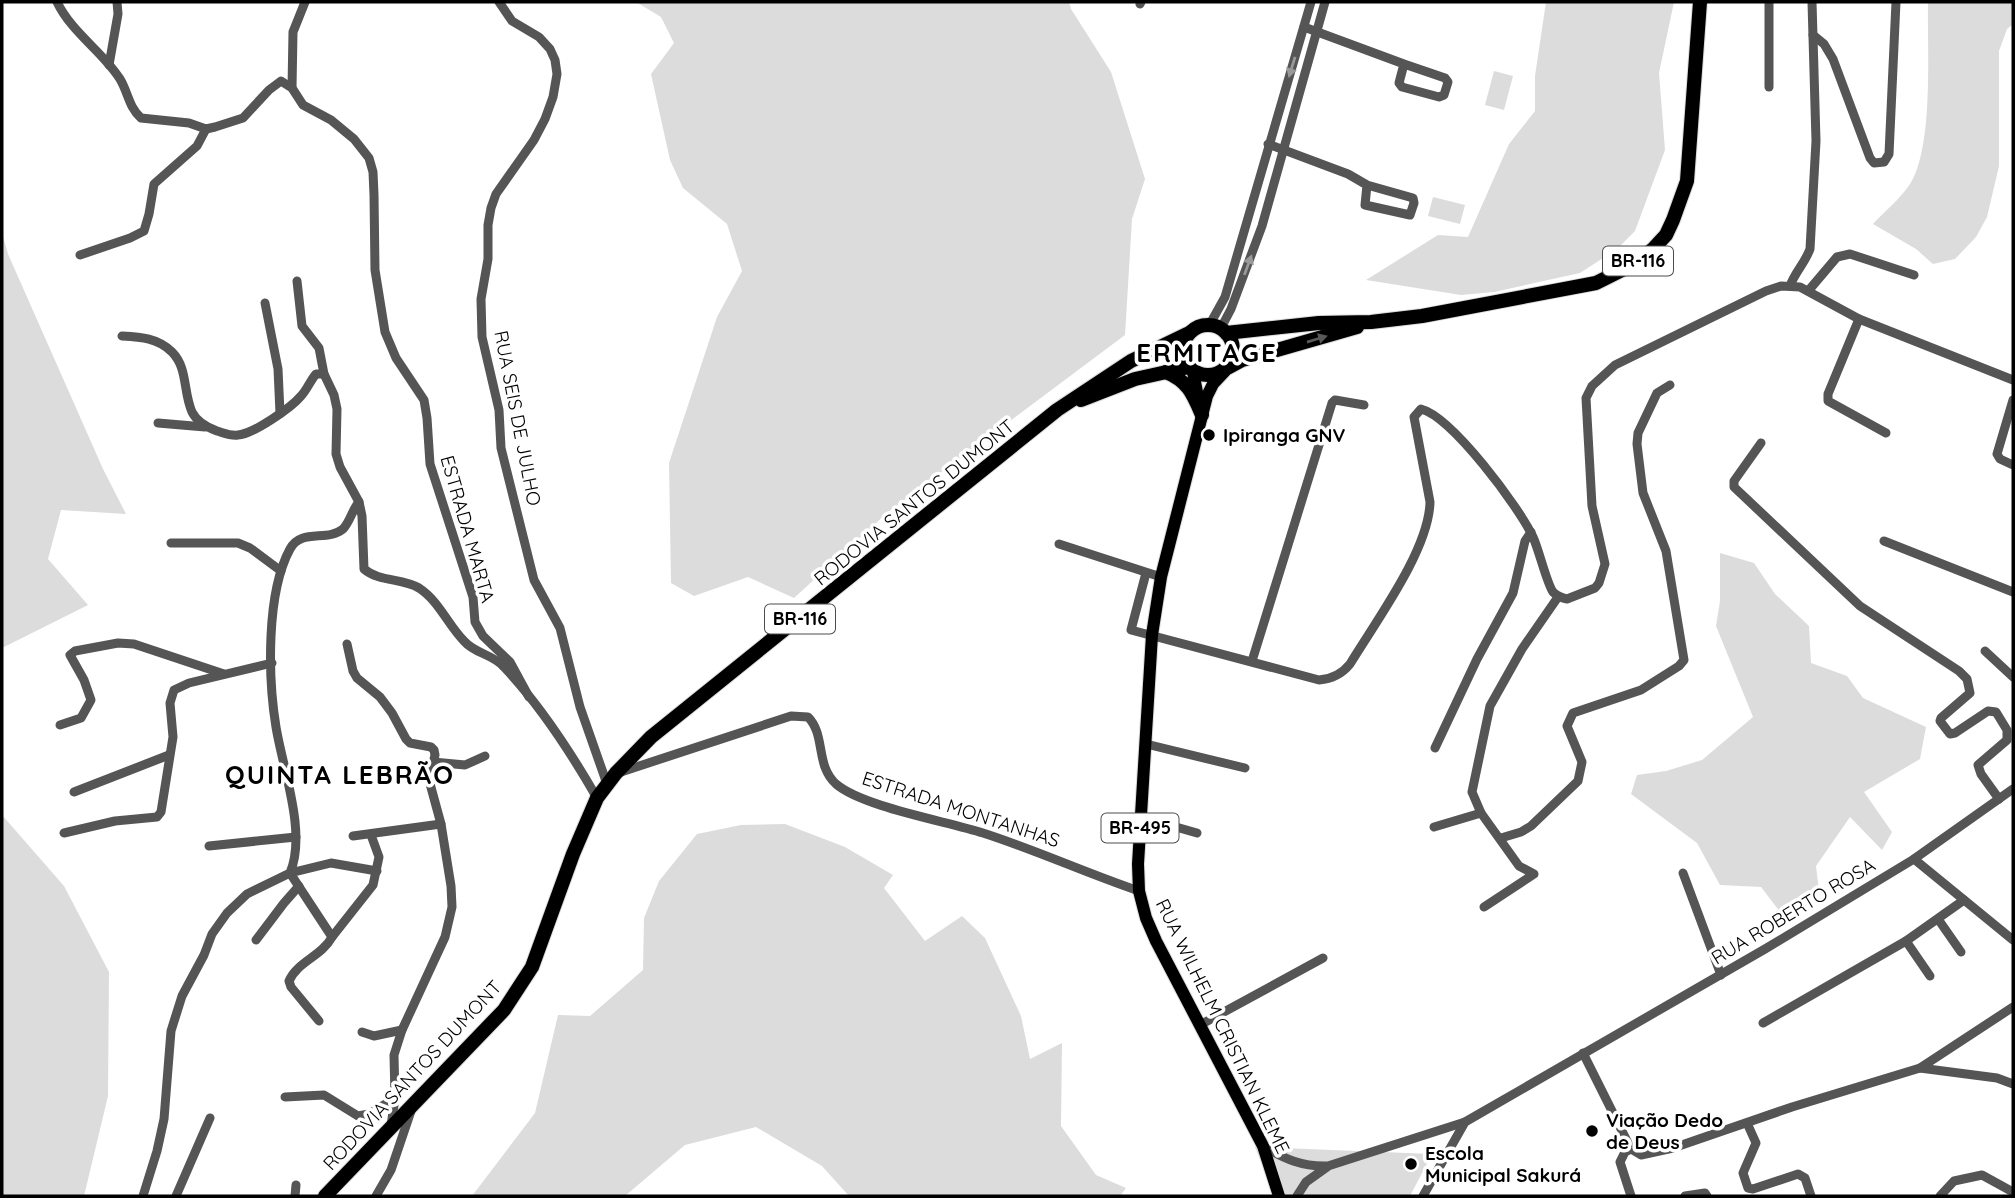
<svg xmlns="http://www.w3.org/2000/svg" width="2015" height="1198" font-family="Quicksand,sans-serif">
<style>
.green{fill:#dcdcdc}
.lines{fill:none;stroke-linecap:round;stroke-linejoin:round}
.major-casing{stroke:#dbdbdb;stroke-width:14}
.highway-casing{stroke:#dbdbdb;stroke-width:16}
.minor{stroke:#555;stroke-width:9}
.major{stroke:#000;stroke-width:12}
.highway{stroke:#000;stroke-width:14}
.oneway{fill:#999}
.oneway2{fill:#595959}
.poi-dot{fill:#000;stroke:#fff;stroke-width:2.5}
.labels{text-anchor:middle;stroke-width:7;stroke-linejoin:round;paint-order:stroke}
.shield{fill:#fff;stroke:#4c4c4c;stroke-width:2}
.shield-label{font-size:18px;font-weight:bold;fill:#000}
.street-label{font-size:19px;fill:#000;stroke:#fff}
.poi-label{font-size:19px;font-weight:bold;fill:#000;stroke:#fff;text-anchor:start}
.district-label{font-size:26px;font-weight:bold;letter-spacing:2px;fill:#000;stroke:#fff}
</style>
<rect width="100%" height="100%" fill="#fff"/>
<!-- green -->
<g class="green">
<path d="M636 2H1069L1071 9 1111 72 1145 179 1132 219 1125 335 887 513 794 598 748 577 694 596 671 583 669 463 717 317 742 271 727 224 683 188 670 160 651 74 674 43 661 17Z"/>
<path d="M1546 2H1674L1659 73 1665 150 1635 231 1617 249 1580 273 1494 292 1461 295 1366 280 1438 235 1468 237 1509 144 1535 111V76Z"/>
<path d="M1928 2H2013V24L2007 29 1999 51V166L1987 217 1976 237 1955 259 1933 264 1916 249 1873 224C1885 211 1901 198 1910 184 1934 146 1927 48 1928 2Z"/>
<path d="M1494 71 1513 76 1504 110 1485 105Z"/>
<path d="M1433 197 1465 205 1460 224 1428 216Z"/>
<path d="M2 233 8 254 103 469 126 514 61 510 48 559 88 605 2 648Z"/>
<path d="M1720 553 1754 563 1775 594 1809 626 1811 663 1847 676 1863 698 1926 727 1920 759 1864 792 1892 832 1882 850 1850 817 1816 866 1819 891 1781 913 1761 887 1720 885 1697 843 1631 794 1637 775 1666 771 1702 760 1753 717 1716 626 1720 601Z"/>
<path d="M2 815 64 886 109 972 108 1096 84 1196H2Z"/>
<path d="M785 824 845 847 893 875 884 888 925 941 962 916 985 938 1021 1016 1030 1059 1062 1043 1061 1126 1096 1175 1126 1188 1120 1196H849L822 1166 756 1127 685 1145 625 1196H472L535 1113 558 1015 590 1016 643 970 644 918 659 881 697 834 741 825Z"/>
<path d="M1255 1147 1432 1154 1410 1196H1275Z"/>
</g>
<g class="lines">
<!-- major casing -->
<g class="major-casing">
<g id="major">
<path d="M1229 367 1213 384 1207 396 1161 577 1152 635 1138 864 1139 891 1146 918 1156 941 1263 1146 1279 1196"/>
<path d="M1193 372 1199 402"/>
</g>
</g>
<!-- highway casing -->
<g class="highway-casing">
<g id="highway">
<circle cx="1208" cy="350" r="25"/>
<path d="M1226 333 1319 323 1371 322 1422 316 1596 283 1634 264 1653 249 1666 235 1673 220 1687 181 1700 2"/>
<path d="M1229 367 1242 360 1357 327"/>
<path d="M1166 372C1188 381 1193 394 1202 415"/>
<path d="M1081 400 1135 379 1189 367"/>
<path d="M325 1196 504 1010 532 967 573 854 597 798 616 773 651 737 1057 410 1131 361 1187 334"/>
</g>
</g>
<!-- minor -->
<g class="minor">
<path d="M57 2C72 33 102 51 120 79 128 92 129 108 141 118L189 123 206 129 215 127 243 118 269 90 281 81 292 88 303 105 331 120 354 139 369 158 373 172 374 195 375 270 385 332 396 358 424 400 427 418 430 464 473 597 475 622 483 636 510 662 529 697"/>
<path d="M499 2 512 21 539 37 550 49 555 60 557 74 553 97 545 119 534 140 496 194 491 208 488 225V259L481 299 482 337 499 410 501 448 534 580 560 628 580 707 607 784"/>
<path d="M1769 2V87"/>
<path d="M1140 4 1141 2"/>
<path d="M1304 27 1404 64 1399 83 1402 87 1439 97 1444 95 1448 82 1445 78 1404 64"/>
<path d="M1813 35 1824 44 1833 59 1870 158 1874 163 1884 162 1889 154 1896 2"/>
<path d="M109 65 118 14 117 2"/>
<path d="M292 88 293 32 305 2"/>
<path d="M1268 144 1348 174 1367 185 1413 198 1414 203 1410 215 1365 205 1367 185"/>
<path d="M80 255 130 238 144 231 149 214 154 184 197 146 206 129"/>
<path d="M297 281 302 326 319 348 324 374 334 395 337 409 336 454 340 467 359 502 362 516 364 569C379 582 402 578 419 588 439 601 448 625 464 641 475 654 493 654 504 667 541 706 570 751 597 798"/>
<path d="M1790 286C1795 272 1805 263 1810 249L1816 141 1812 2"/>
<path d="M1809 290 1837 257 1850 254 1914 275"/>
<path d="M265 303 278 369 280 413"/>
<path d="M1859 319 1828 394V401L1886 433"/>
<path d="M1210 324 1225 297 1311 2"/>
<path d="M1221 328 1231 309 1262 226 1325 2"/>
<path d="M122 336C141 337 158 338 172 352 188 368 183 392 192 412 197 422 206 427 217 431 224 433 230 436 238 435 253 434 291 408 301 396 307 390 310 381 316 374H324"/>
<path d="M2013 400 1997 454 2000 459 2013 465"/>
<path d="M158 423 205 427"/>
<path d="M1761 443 1734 481V487L1860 606 1959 671 1967 679 1970 693 1941 718 1940 721 1950 734 1955 733 1988 711 1996 712 2007 730V740L1978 765 1981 774 1999 799"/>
<path d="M1884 541 2013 592"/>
<path d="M171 543H238L250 548 281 571"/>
<path d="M1059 544 1161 577"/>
<path d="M1146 573 1131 630 1319 680C1332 679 1342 674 1350 664 1376 621 1429 550 1430 502L1414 417 1421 409C1452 417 1519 507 1533 537 1539 550 1547 584 1553 592 1557 596 1562 598 1567 599L1595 588 1599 583 1605 564 1592 506 1586 398 1592 386 1615 365 1766 291 1781 286 1800 287 1859 319 2013 380"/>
<path d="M347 644 353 671 357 678 380 697 392 713 406 739 410 743 431 747 434 750 435 755 429 780 441 824 451 886 452 907 445 937 402 1030 394 1055 395 1098 391 1126"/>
<path d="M1985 651 2013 677"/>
<path d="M1252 661 1332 403 1335 400 1364 405"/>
<path d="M60 725 81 718 91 700 84 680 70 655 75 651 118 643 134 644 224 674"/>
<path d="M1146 744 1245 768"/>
<path d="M1435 748 1477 659 1513 593 1525 541 1531 532"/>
<path d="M433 762 465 765 485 756"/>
<path d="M618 773 791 716 808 717C826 735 815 765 836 784 863 807 946 821 983 833 1036 850 1086 873 1139 891"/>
<path d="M74 792 169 755"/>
<path d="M1141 817 1197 833"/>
<path d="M1434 827 1481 813"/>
<path d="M64 833 115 821 157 817 161 812 173 737 170 703 174 690 189 683 272 663"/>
<path d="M353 836 441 824"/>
<path d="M1501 838 1521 832 1531 826 1578 781 1582 762 1567 726 1573 713 1641 690 1679 666 1684 660 1666 551 1643 493 1637 444 1638 433 1657 393 1670 385"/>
<path d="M209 846 296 837"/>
<path d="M1914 859 2013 940"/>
<path d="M1683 873 1721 975"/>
<path d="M1484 907 1534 874 1519 866 1481 813 1472 792 1490 706 1522 649 1558 597"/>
<path d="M1938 919 1961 952"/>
<path d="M332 937 373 885 379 857 371 835"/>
<path d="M256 940 284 903 299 886"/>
<path d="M1906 941 1930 976"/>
<path d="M319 1021 291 987 289 981C297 962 322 956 332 937L290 873 331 863 377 871"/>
<path d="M1763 1023 1906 941 1964 900"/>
<path d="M1200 1025 1323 958"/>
<path d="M362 1032 374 1036 402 1030"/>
<path d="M1583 1053 1631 1149 1641 1155 1673 1148 1792 1107 1920 1068 1997 1078 2013 1084"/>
<path d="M1920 1068 2013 1007"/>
<path d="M285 1097 324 1095 358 1116 369 1114 395 1098"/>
<path d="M1747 1123 1756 1143 1743 1173 1748 1188 1753 1189 1798 1174 1805 1178 1811 1196"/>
<path d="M1263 1146C1284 1159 1303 1167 1328 1166L1465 1122"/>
<path d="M1631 1149 1625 1152 1620 1162 1631 1196"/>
<path d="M143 1196 157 1151 164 1119 171 1031 182 996 204 955 212 934 227 913 247 894 290 873C307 833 283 770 276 727 268 678 266 593 290 549 301 528 327 542 343 529 350 522 352 510 359 502"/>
<path d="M176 1196 210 1118"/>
<path d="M295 1196 296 1185"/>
<path d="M376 1196 391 1170 411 1111"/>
<path d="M1297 1196 1306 1182 1327 1167"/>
<path d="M1423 1196 1465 1122 1765 949 1914 859 2013 789"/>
<path d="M1685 1196 1705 1193 1707 1196"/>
<path d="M1940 1196 1954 1181 1982 1175 2013 1192"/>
</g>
<!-- major -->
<use href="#major" class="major"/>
<!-- highway -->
<use href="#highway" class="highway"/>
</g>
<!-- one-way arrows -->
<defs><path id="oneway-solid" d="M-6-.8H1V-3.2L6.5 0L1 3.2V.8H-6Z" transform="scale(1.75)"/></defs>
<g class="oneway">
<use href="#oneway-solid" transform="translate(1292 67) rotate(107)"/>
<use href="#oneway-solid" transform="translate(1248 265) rotate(-70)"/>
</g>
<use class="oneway2" href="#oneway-solid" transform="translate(1317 339) rotate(-17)"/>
<!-- markers -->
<g class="poi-dot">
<circle cx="1209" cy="435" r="7"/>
<circle cx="1592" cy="1131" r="7"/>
<circle cx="1411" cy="1164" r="7"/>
</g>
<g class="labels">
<!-- shield labels -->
<g class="shield">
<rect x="1603" y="246.5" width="70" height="29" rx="5"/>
<rect x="765" y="604.5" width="70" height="29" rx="5"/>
<rect x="1101.5" y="813.5" width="77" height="29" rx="5"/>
</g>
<g class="shield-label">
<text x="1638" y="267">BR-116</text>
<text x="800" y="625">BR-116</text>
<text x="1140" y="834">BR-495</text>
</g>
<!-- street labels -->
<g class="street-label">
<text transform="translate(518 418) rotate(79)" y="7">RUA SEIS DE JULHO</text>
<text transform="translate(914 502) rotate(-39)" y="7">RODOVIA SANTOS DUMONT</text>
<text transform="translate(468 529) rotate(74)" y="7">ESTRADA MARTA</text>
<text transform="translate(961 809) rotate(18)" y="7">ESTRADA MONTANHAS</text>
<text transform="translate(1793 911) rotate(-31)" y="7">RUA ROBERTO ROSA</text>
<text transform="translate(1223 1026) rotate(64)" y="7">RUA WILHELM CRISTIAN KLEME</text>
<text transform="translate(412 1075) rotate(-47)" y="7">RODOVIA SANTOS DUMONT</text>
</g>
<!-- poi labels -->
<g class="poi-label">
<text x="1223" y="442">Ipiranga GNV</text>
<text x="1606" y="1127">Viação Dedo<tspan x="1606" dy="22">de Deus</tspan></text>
<text x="1425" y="1160">Escola<tspan x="1425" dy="22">Municipal Sakurá</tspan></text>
</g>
<!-- district labels -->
<g class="district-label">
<text x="1207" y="362">ERMITAGE</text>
<text x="340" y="784">QUINTA LEBRÃO</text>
</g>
</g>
<!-- border -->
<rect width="2015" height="1198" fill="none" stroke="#000000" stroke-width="7"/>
</svg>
